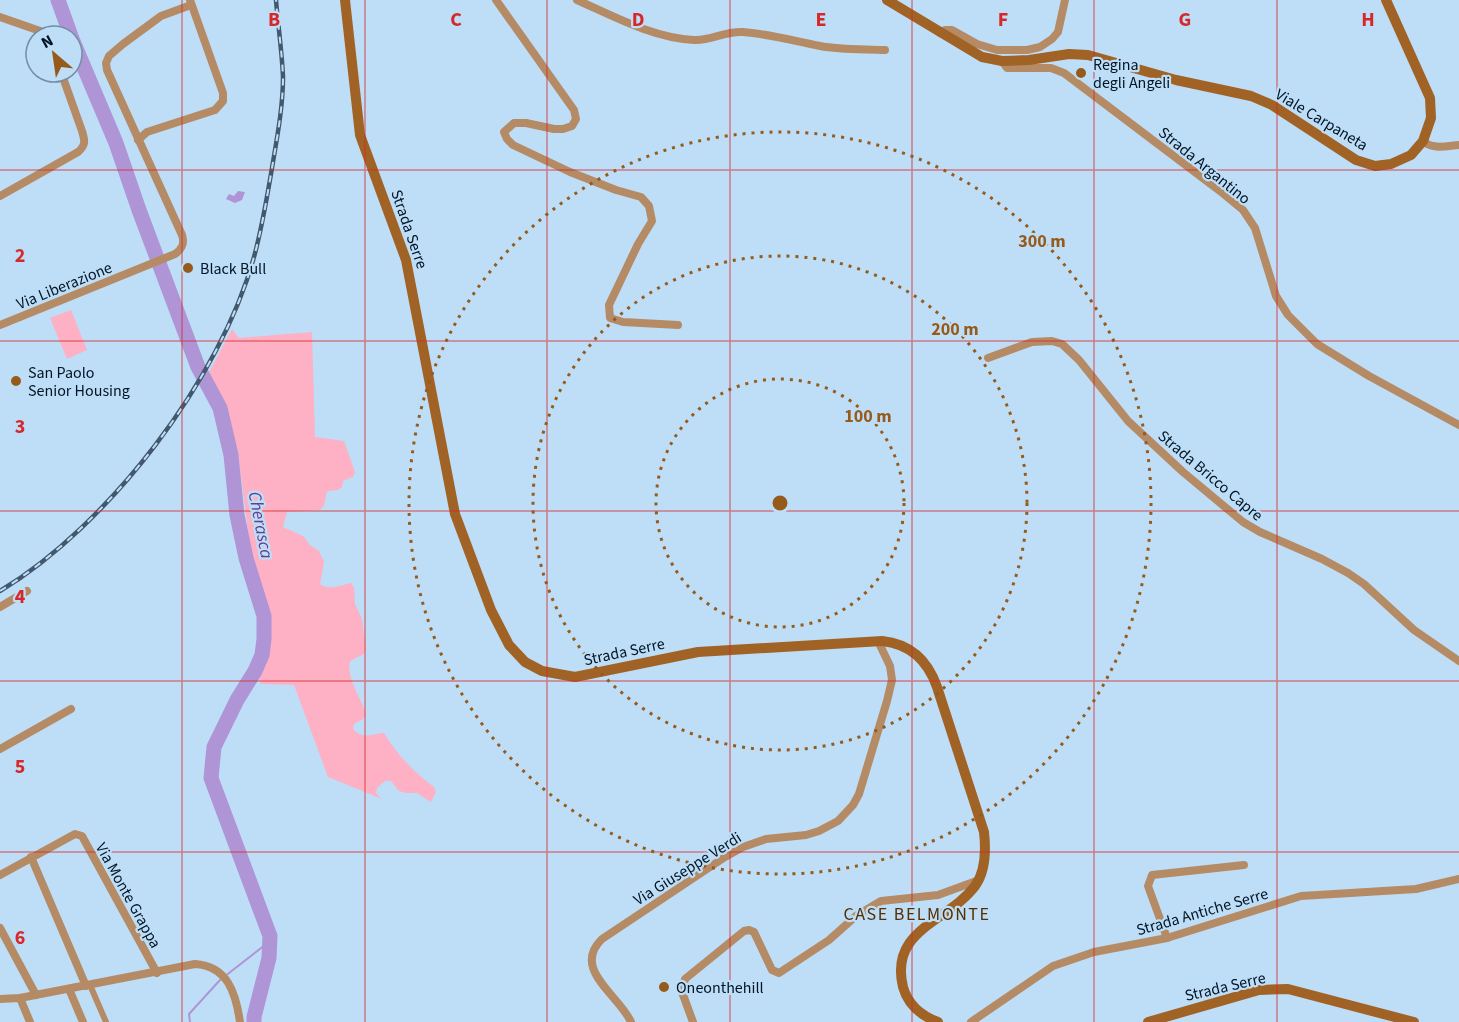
<svg xmlns="http://www.w3.org/2000/svg" width="1459" height="1022" font-family="'Source Sans 3',sans-serif">
<style>
.green{fill:#feb1c4}
.water{fill:#af94d6}
.lines{fill:none;stroke-linecap:round;stroke-linejoin:round}
.stream{stroke:#af94d6;stroke-width:2}
.river{stroke:#af94d6;stroke-width:15}
.pedestrian{stroke:#b58b66;stroke-width:6}
.minor{stroke:#b58b66;stroke-width:8}
.secondary{stroke:#a06325;stroke-width:10}
.rail-casing{stroke:#42596d;stroke-width:4.5}
.rail{stroke:#bedef8;stroke-width:2;stroke-dasharray:7;stroke-linecap:butt}
.grid{fill:none;stroke:#d62828;stroke-width:1.5;stroke-opacity:0.55}
.ring{fill:none;stroke:#965b1b;stroke-width:3;stroke-dasharray:3 6}
.poi-dot{fill:#965b1b;stroke:#bedef8;stroke-width:2}
.labels{text-anchor:middle;stroke-width:4.5;stroke-linejoin:round;paint-order:stroke}
.poi-label{font-size:16px;fill:#021525;stroke:#bedef8;text-anchor:start}
.street-label{font-size:16px;fill:#021525;stroke:#bedef8}
.water-label{font-size:18px;font-style:italic;fill:#644090;stroke:#bedef8}
.neighbourhood-label{font-size:18px;letter-spacing:1.5px;fill:#562e00;stroke:#bedef8}
.grid-label{font-size:20px;text-anchor:middle;font-weight:bold;fill:#d62828;stroke:#bedef8;stroke-width:4.5;stroke-linejoin:round;paint-order:stroke}
.centre{fill:#965b1b;stroke:#bedef8;stroke-width:3}
.ring-label{font-size:18px;text-anchor:middle;font-weight:bold;fill:#965b1b;stroke:#bedef8;stroke-width:4.5;stroke-linejoin:round;paint-order:stroke}
</style>
<rect width="100%" height="100%" fill="#bedef8"/>
<!-- green -->
<g class="green">
<path d="M71 310 87 350 67 359 50 318Z"/>
<path d="M232 329 239 338 312 332 315 437 344 441 355 472 353 477 343 481 342 487 338 490 327 491 324 506 320 510 287 512 283 527 303 536 310 545 319 551 324 562 320 584C329 591 341 585 351 583L354 588 355 604 362 619 366 649 364 654 350 661C346 679 361 697 366 714L363 719 354 724 353 729C363 740 371 734 384 733 397 755 414 772 434 787L436 792 431 802 417 793H406L399 791 391 781H385L377 788 376 793 382 799 328 777 294 685 261 684 257 673 264 660 266 641 265 608 253 571 238 452 208 374Z"/>
</g>
<!-- water -->
<path class="water" d="M238 191 245 192 242 200 235 203 226 199 229 194 234 196Z"/>
<g class="lines">
<!-- stream -->
<path class="stream" d="M190 1022 189 1014 220 980 270 941"/>
<!-- river -->
<g class="river">
<path d="M58 0 71 36"/>
<path d="M72 39 116 143 139 210 198 367 220 408 231 455 237 515 246 558 264 616V639L262 655 255 671 237 700 214 747 211 778 270 936 269 958 254 1017V1022"/>
</g>
<!-- pedestrian -->
<path class="pedestrian" d="M90 985 106 1022"/>
<!-- minor -->
<g class="minor">
<path d="M496 0 569 103 574 110 576 119 572 126 563 129H554L526 123H514L504 132 507 139 513 145 570 172 616 190 641 197 649 206 652 221 638 244 609 305 610 318 623 322 678 325"/>
<path d="M577 0C613 16 653 38 694 40 711 41 724 31 743 32 769 34 794 41 820 46 841 50 863 49 885 50"/>
<path d="M0 17 43 32 47 36"/>
<path d="M940 33 945 30H952L977 44 997 50H1027L1040 47 1052 39 1058 32 1065 0"/>
<path d="M1002 61 1007 68H1051L1064 73 1220 191 1243 210 1255 228 1276 296 1288 315 1317 344 1369 376 1459 425"/>
<path d="M138 140 147 132 215 110 223 101V93L190 0"/>
<path d="M1423 141C1433 150 1446 146 1459 145"/>
<path d="M0 196 78 152C86 145 85 141 82 131L61 72"/>
<path d="M0 325 175 254C182 249 185 244 182 235L107 70 106 63 109 56 123 44 161 16 191 5"/>
<path d="M988 358 1032 342 1052 341 1062 344 1079 360 1128 421 1183 472 1243 522 1260 532 1322 559 1348 573 1364 584 1414 630 1459 661"/>
<path d="M0 607 27 591"/>
<path d="M0 749 71 709"/>
<path d="M31 857 86 986"/>
<path d="M0 875 75 834 82 836 157 973"/>
<path d="M0 928 36 995"/>
<path d="M1167 938 1148 886 1152 875 1244 865"/>
<path d="M69 989 83 1022"/>
<path d="M20 998 30 1022"/>
<path d="M0 999 20 998 195 964C228 966 236 994 240 1022"/>
<path d="M631 1022C619 995 571 969 602 939L725 857 743 847 766 839 806 835 819 831 838 821 853 805 859 794 887 701 892 680 890 666 878 641"/>
<path d="M693 1022 682 992 685 979 744 931 749 930 754 932 772 970 779 973 829 940 856 916 881 901 938 895 979 880"/>
<path d="M971 1022 1053 966 1094 952 1167 938 1301 896 1416 889 1459 879"/>
</g>
<!-- secondary -->
<g class="secondary">
<path d="M345 0 360 135 406 260 455 514 491 610 509 645 525 662 542 671 575 677 698 652 882 641C911 644 928 661 937 687L984 832C986 850 986 871 975 886 948 922 889 929 903 987 908 1005 922 1016 938 1022"/>
<path d="M887 0 982 57 1002 61 1029 60 1069 54 1088 55 1176 80 1251 96 1272 105 1356 160 1375 166 1391 164 1411 155 1423 141 1431 118 1430 98 1386 0"/>
<path d="M1148 1022 1259 990 1288 989 1414 1022"/>
</g>
<!-- rail casing -->
<g class="rail-casing">
<path id="rail" d="M0 591C109 525 220 380 254 257 262 228 267 197 272 168 277 138 283 107 283 77 282 52 278 25 276 0"/>
</g>
<!-- rail -->
<use href="#rail" class="rail"/>
</g>
<!-- grid -->
<path class="grid" d="M182 0V1022M365 0V1022M547 0V1022M730 0V1022M912 0V1022M1094 0V1022M1277 0V1022M0 170H1459M0 341H1459M0 511H1459M0 681H1459M0 852H1459"/>
<!-- distance rings -->
<g class="ring">
<circle cx="780" cy="503" r="124"/>
<circle cx="780" cy="503" r="247"/>
<circle cx="780" cy="503" r="371"/>
</g>
<!-- markers -->
<g class="poi-dot">
<circle cx="1081" cy="73" r="6"/>
<circle cx="188" cy="268" r="6"/>
<circle cx="16" cy="381" r="6"/>
<circle cx="664" cy="987" r="6"/>
</g>
<g class="labels">
<!-- poi labels -->
<g class="poi-label">
<text x="1093" y="70">Regina<tspan x="1093" dy="18">degli Angeli</tspan></text>
<text x="200" y="274">Black Bull</text>
<text x="28" y="378">San Paolo<tspan x="28" dy="18">Senior Housing</tspan></text>
<text x="676" y="993">Oneonthehill</text>
</g>
<!-- street labels -->
<g class="street-label">
<text transform="translate(1322 119) rotate(31)" y="6">Viale Carpaneta</text>
<text transform="translate(1205 165) rotate(39)" y="6">Strada Argantino</text>
<text transform="translate(410 229) rotate(71)" y="6">Strada Serre</text>
<text transform="translate(64 285) rotate(-22)" y="6">Via Liberazione</text>
<text transform="translate(1211 475) rotate(40)" y="6">Strada Bricco Capre</text>
<text transform="translate(624 651) rotate(-12)" y="6">Strada Serre</text>
<text transform="translate(687 868) rotate(-32)" y="6">Via Giuseppe Verdi</text>
<text transform="translate(129 895) rotate(61)" y="6">Via Monte Grappa</text>
<text transform="translate(1202 911) rotate(-16)" y="6">Strada Antiche Serre</text>
<text transform="translate(1225 986) rotate(-13)" y="6">Strada Serre</text>
</g>
<!-- water labels -->
<g class="water-label">
<text transform="translate(261 525) rotate(79)" y="6">Cherasca</text>
</g>
<!-- neighbourhood labels -->
<g class="neighbourhood-label">
<text x="917" y="920">CASE BELMONTE</text>
</g>
</g>
<g class="grid-label">
<text x="274" y="26">B</text>
<text x="456" y="26">C</text>
<text x="638" y="26">D</text>
<text x="821" y="26">E</text>
<text x="1003" y="26">F</text>
<text x="1185" y="26">G</text>
<text x="1368" y="26">H</text>
<text x="20" y="262">2</text>
<text x="20" y="433">3</text>
<text x="20" y="603">4</text>
<text x="20" y="773">5</text>
<text x="20" y="944">6</text>
</g>
<circle cx="780" cy="503" r="9" class="centre"/>
<g class="ring-label">
<text x="1042" y="247">300 m</text>
<text x="955" y="335">200 m</text>
<text x="868" y="422">100 m</text>
</g>
<!-- north arrow -->
<g transform="translate(54 54) rotate(331)"><circle r="28" fill="#bedef8" stroke="#738ea4" stroke-width="1.5"/>
<path d="M0-4.5L10 22L0 15L-10 22Z" fill="#965b1b"/>
<text y="-9" font-size="16" font-weight="bold" text-anchor="middle" fill="#021525">N</text>
</g>
</svg>
